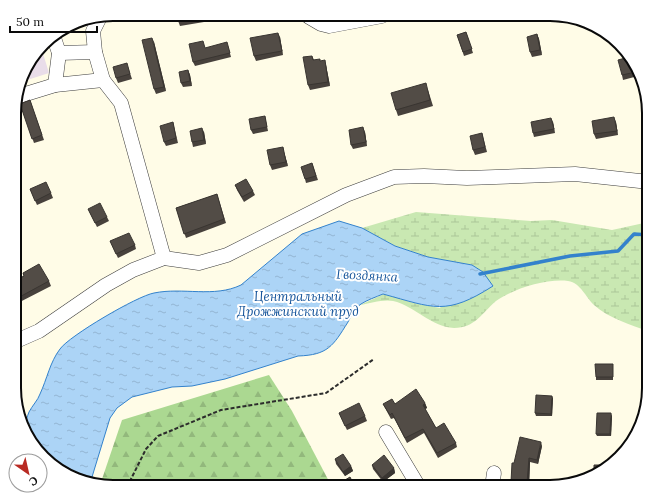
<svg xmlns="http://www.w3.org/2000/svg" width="663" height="501" font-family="Lora,serif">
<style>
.industrial{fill:#e9dde9}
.forest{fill:url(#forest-firs)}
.wetland{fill:url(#wetland-marsh)}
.water{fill:url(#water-ripples);stroke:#3382cc}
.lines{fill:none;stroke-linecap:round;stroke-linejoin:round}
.stream{stroke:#3382cc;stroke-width:3.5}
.minor-casing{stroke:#3d3d3d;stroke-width:15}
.path{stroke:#2c2c2c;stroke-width:2;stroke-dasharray:4 2;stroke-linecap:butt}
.minor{stroke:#fff;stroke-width:14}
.wall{fill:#47413c}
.shaded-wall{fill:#393531}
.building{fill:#524c46;stroke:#393531}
.labels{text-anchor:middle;stroke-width:4;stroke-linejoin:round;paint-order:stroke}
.water-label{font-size:13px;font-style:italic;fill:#15549a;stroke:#fff}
.rim{fill:none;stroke:#0a0a0a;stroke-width:2}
</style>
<defs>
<pattern id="forest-firs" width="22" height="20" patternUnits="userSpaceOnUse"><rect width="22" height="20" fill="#abd891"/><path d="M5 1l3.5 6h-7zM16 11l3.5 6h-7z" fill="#92b87c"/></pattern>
<pattern id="wetland-marsh" width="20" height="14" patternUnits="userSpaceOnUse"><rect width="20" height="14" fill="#c9e8b2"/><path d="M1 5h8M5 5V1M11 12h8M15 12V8" fill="none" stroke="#abc698"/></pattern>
<pattern id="water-ripples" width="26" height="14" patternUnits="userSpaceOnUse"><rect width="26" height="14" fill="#acd4f6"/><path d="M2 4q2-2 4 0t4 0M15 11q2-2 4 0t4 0" fill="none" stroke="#93b5d2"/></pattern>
</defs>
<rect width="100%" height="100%" fill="#fffce7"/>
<!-- industrial -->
<path class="industrial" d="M41 47 49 73 21 82 27 64Z"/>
<!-- forest -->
<path class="forest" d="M269 375 292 411 332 487 100 485 122 420Z"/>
<!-- wetland -->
<path class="wetland" d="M416 212 531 221 552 220 612 230 644 223 649 224V332C631 324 609 319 594 305 586 298 581 283 568 281 548 278 512 289 496 301 482 313 475 328 454 328 431 327 415 306 393 301 384 299 370 303 360 305L384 294 414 303 440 308 472 265 428 257 395 246 362 228Z"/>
<!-- water -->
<path class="water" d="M339 221 362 228 395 246 428 257 472 265 483 272 493 286C446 316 434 308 383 294 376 297 367 300 361 304 355 308 351 316 348 322 333 346 328 355 298 356L225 379 192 386 172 387 132 397 117 408 110 418 92 477 87 482C62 477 29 451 23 426 26 421 27 417 29 412 32 406 38 400 40 394 47 379 50 362 60 349 69 336 137 296 154 293 183 287 214 298 241 285L302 234Z"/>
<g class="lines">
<!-- stream -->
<path class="stream" d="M480 274 570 256 618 251 634 234 649 235"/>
<!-- minor casing -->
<g class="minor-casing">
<g id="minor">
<path d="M551 14 562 15"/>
<path d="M309 17 321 24 329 26 382 16"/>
<path d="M99 19 93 31 95 52 103 80"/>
<path d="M53 35 59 53 55 85"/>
<path d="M59 53 95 52"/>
<path d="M16 97 55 85 103 80 121 103 164 258"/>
<path d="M14 342 39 331 106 285 133 270 164 258 199 263 227 255 346 195 394 177 424 176 467 178 575 174 649 182"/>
<path d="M386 432 419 487"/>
<path d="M492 487 494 473"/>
</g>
</g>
<!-- path -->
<path class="path" d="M127 487 146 449 158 436 221 410 326 393 374 359"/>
<!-- minor -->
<use href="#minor" class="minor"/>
</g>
<!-- wall -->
<g class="wall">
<path d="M177 18H203L204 22 180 26Z"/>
<path d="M466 32 473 53 464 56 457 35Z"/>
<path d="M537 34 539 39 542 55 532 57 530 52Z"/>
<path d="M280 37 283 55 256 61 254 56Z"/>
<path d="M154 42 166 91 156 94 154 89Z"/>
<path d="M228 46 231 57 195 66 193 62 205 48Z"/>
<path d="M312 56 314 60 320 61 326 65 330 86 310 90 308 85Z"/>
<path d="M635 64 638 76 623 80 622 75Z"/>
<path d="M128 67 132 79 118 83 116 78Z"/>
<path d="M188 70 190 75 192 86 183 87 181 83Z"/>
<path d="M428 90 433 106 398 116 396 110Z"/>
<path d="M30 100 44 140 34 143 20 104Z"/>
<path d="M265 116 268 131 253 134 251 130Z"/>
<path d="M173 122 178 143 166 146 164 142Z"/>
<path d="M553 122 555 133 534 137 533 133Z"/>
<path d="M616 122 618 135 596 139 594 134Z"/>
<path d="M204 132 206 144 193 147 192 142Z"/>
<path d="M365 132 367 146 353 149 351 145Z"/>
<path d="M482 133 487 152 475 155 473 150Z"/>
<path d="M283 147 284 152 288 166 272 170 270 165Z"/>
<path d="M312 163 318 180 306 183 305 179Z"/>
<path d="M235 185 253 191 255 195 244 202 237 190Z"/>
<path d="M30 189 51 193 53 198 37 205Z"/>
<path d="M217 194 226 223 186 238 176 208Z"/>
<path d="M88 209 107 217 109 221 97 227Z"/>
<path d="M110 241 135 245 136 249 118 258Z"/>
<path d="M23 273 49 281 51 286 14 305V281L24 276Z"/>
<path d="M613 364V380H596V377Z"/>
<path d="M553 398 552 416H536L535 413Z"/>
<path d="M425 403 427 408 425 409 436 428 456 443 457 447 438 458 424 433 407 443 394 418 391 419 385 408 383 404Z"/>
<path d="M339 413 365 416 367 421 347 430Z"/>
<path d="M612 416 611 436H597L596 434Z"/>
<path d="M542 446 538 464 530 462 529 486 512 485 511 482 514 463Z"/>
<path d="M335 459 351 466 353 471 345 476 336 464Z"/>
<path d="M372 465 394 468 395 473 383 482 373 469Z"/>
</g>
<!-- shaded-wall -->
<g class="shaded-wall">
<path d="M278 33 280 37 283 55 282 51Z"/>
<path d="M537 34 539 39 542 55 540 50Z"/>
<path d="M152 38 154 42 166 91 164 87Z"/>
<path d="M325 60 326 65 330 86 328 82Z"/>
<path d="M188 70 190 75 192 86 190 81Z"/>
<path d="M614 117 616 122 618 135 617 131Z"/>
<path d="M551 118 553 122 555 133 554 129Z"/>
<path d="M363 127 365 132 367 146 366 142Z"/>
<path d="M202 128 204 132 206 144 204 140Z"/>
<path d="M283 147 284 152 288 166 286 162Z"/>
<path d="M552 396 553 398 552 416 551 414Z"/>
<path d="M425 403 427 408 425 409 423 405Z"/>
<path d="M611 413 612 416 611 436 610 434Z"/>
<path d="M541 442 542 446 538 464 537 460Z"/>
<path d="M529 458 530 462 529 486 527 483Z"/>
<path d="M351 466 353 471 345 476 343 472Z"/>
<path d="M394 468 395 473 383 482 382 478Z"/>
</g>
<!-- building -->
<g class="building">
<path d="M177 18H197L178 21Z"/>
<path d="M466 32 472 49 463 52 457 35Z"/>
<path d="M278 33 282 51 254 56 250 38Z"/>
<path d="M537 34 540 50 530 52 527 37Z"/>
<path d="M152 38 164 87 154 89 142 40Z"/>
<path d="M203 41 205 48 227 42 230 53 193 62 189 44Z"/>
<path d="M312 56 313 60 320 59V61L325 60 328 82 308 85 303 57Z"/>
<path d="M629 57 634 63 636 72 622 75 618 60Z"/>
<path d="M127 63 130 74 116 78 113 67Z"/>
<path d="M188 70 190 81 181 83 179 72Z"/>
<path d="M426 83 430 100 396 110 391 93Z"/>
<path d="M30 100 42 135 32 139 20 104Z"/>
<path d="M265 116 267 127 251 130 249 119Z"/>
<path d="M614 117 617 131 594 134 592 121Z"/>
<path d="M551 118 554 129 533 133 531 122Z"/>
<path d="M173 122 176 138 164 142 160 126Z"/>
<path d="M363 127 366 142 351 145 349 130Z"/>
<path d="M202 128 204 140 192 142 190 131Z"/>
<path d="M482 133 485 147 473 150 470 136Z"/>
<path d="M283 147 286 162 270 165 267 150Z"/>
<path d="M312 163 316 176 305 179 301 167Z"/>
<path d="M246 179 253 191 242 197 235 185Z"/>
<path d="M46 182 51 193 35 201 30 189Z"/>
<path d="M217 194 224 219 184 234 176 208Z"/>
<path d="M100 203 107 217 95 223 88 209Z"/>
<path d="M129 233 135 245 116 254 110 241Z"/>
<path d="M39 264 49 281 14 300V281L24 276 23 273Z"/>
<path d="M595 364H613V377H596Z"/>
<path d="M416 389 425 403 423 405 436 428 444 423 456 443 437 453 423 429 405 438 392 413 390 415 383 404 392 399 395 404Z"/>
<path d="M536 395 552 396 551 414 535 413Z"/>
<path d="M359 403 365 416 345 426 339 413Z"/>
<path d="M597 413H611L610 434H596Z"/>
<path d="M520 437 541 442 537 460 529 458 527 483 511 482 512 463H514Z"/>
<path d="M343 454 351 466 343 472 335 459Z"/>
<path d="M384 455 394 468 382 478 372 465Z"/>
<path d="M594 465H609L594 477Z"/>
<path d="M350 477 355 487H342L340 483Z"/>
</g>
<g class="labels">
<!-- water labels -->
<g class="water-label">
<text transform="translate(367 275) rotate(3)" y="5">Гвоздянка</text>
<text x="298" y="301">Центральный<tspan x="298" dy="15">Дрожжинский пруд</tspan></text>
</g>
</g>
<!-- crop -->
<path d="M0 0H663V501H0ZM113 21H550A92 92 0 0 1 642 113V388A92 92 0 0 1 550 480H113A92 92 0 0 1 21 388V113A92 92 0 0 1 113 21Z" fill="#fff" fill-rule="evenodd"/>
<path class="rim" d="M113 21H550A92 92 0 0 1 642 113V388A92 92 0 0 1 550 480H113A92 92 0 0 1 21 388V113A92 92 0 0 1 113 21Z"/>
<!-- north arrow -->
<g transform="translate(28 473) rotate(146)"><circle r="19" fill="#ffffff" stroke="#9d9d9d"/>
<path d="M0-3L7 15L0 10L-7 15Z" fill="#b82a23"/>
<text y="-6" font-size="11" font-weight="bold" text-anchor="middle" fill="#0a0a0a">С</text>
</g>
<!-- scale -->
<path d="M10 26v6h87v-6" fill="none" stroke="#0a0a0a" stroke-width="2"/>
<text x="16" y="26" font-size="12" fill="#0a0a0a" stroke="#ffffff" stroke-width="3" paint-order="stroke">50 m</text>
</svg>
